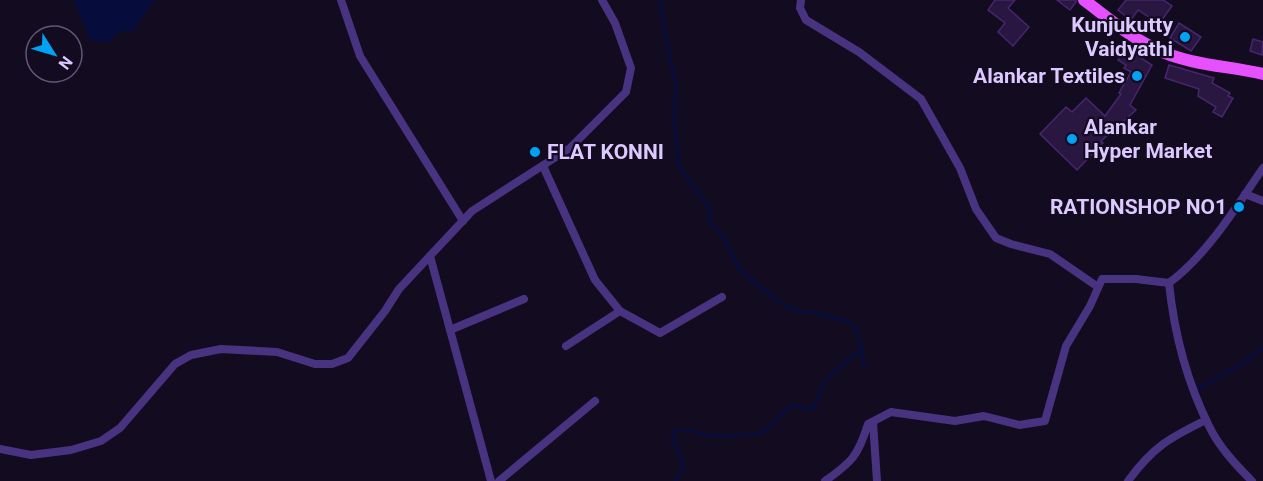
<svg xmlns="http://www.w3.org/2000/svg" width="1263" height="481" font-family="Roboto,sans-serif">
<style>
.water{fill:#060d3d}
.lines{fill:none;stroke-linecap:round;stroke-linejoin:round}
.stream{stroke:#060d3d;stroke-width:3}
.building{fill:#291641;stroke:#46266e;stroke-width:1.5}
.minor{stroke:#483381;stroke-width:8}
.primary{stroke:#e750ff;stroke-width:12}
.poi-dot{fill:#00a2f4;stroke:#130b1f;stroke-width:2}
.labels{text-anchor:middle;stroke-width:4.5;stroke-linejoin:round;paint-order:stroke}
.poi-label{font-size:21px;font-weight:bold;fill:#dcc9ff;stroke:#130b1f;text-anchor:end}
</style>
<rect width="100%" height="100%" fill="#130b1f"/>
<!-- water -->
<path class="water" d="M74 0H154L133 31H121L108 43 90 40Z"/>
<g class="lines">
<!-- stream -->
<g class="stream">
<path d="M660 0 664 28 676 86 674 121 679 166 709 208 711 225 722 234 740 270 778 301 796 311 821 314 847 321 856 328 861 345 864 366"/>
<path d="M1194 389 1207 384 1238 366 1263 348"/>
<path d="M675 481 683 471 680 456 672 438 675 431C686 427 696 433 707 435 715 436 754 436 760 433 771 429 781 413 791 405L804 408H813L827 378 862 349"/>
</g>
</g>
<!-- building -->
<g class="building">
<path d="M995 0H1015L1008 8 1029 27 1013 46 998 32 1005 23 988 10Z"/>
<path d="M1057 0H1076V2L1070 10Z"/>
<path d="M1126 0H1163L1172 6 1159 24 1138 10 1131 20 1118 10Z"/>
<path d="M1179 23 1201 37 1191 51 1170 38Z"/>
<path d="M1253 39 1263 42 1262 55 1250 51Z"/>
<path d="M1125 48 1152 65 1130 105 1136 110 1101 141 1103 143 1077 170 1040 134 1066 107 1072 112 1086 98 1105 116 1121 94 1119 93 1131 72 1124 68 1126 65 1118 60Z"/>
<path d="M1169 65 1214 78 1212 83 1230 93 1228 96 1233 98 1222 117 1213 112 1216 107 1198 96 1199 89 1165 78Z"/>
</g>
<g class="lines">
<!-- minor -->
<g class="minor">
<path d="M341 0 360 56 463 221"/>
<path d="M801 0 800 8 806 20 859 52 921 99 960 168 976 209 996 238 1011 244 1050 254 1098 287"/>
<path d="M543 166 595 280 620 311 660 333 722 297"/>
<path d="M1245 194 1263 201"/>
<path d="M430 256 491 481"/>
<path d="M1169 283C1174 332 1187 382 1209 426 1219 447 1236 465 1252 481"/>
<path d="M450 330 524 299"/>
<path d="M566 346 620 311"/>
<path d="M873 422 877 481"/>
<path d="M0 449 31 455 71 450 101 441 120 428 175 364 191 355 221 349 277 352 315 364H332L348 358 385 311 399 289 472 211 570 148 626 92 631 68 615 23 602 0"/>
<path d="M499 481 595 401"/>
<path d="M825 481C852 462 858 456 868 424L891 412 955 421 984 416 1019 425 1045 421 1066 346 1090 306 1102 279H1136L1169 283C1208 254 1236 207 1263 168"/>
<path d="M1128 481C1153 447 1169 438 1206 420"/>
</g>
<!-- primary -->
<path class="primary" d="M1084 0C1108 18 1131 38 1158 50 1190 65 1229 66 1263 74"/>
</g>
<!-- markers -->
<g class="poi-dot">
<circle cx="1185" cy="37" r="6"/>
<circle cx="1137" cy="76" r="6"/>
<circle cx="1072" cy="139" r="6"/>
<circle cx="535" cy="152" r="6"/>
<circle cx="1239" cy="207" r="6"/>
</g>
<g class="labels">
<!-- poi labels -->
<g class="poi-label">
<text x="1173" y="32">Kunjukutty<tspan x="1173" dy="24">Vaidyathi</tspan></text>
<text x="1125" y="83">Alankar Textiles</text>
<text x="1084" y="134" text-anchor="start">Alankar<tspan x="1084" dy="24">Hyper Market</tspan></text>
<text x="547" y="159" text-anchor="start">FLAT KONNI</text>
<text x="1227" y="214">RATIONSHOP NO1</text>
</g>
</g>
<!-- north arrow -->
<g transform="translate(54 54) rotate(127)"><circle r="28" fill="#130b1f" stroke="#635779" stroke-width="1.5"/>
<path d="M0-4.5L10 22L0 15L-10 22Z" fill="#00a2f4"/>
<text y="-9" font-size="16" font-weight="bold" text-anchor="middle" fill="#dcc9ff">N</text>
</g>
</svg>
